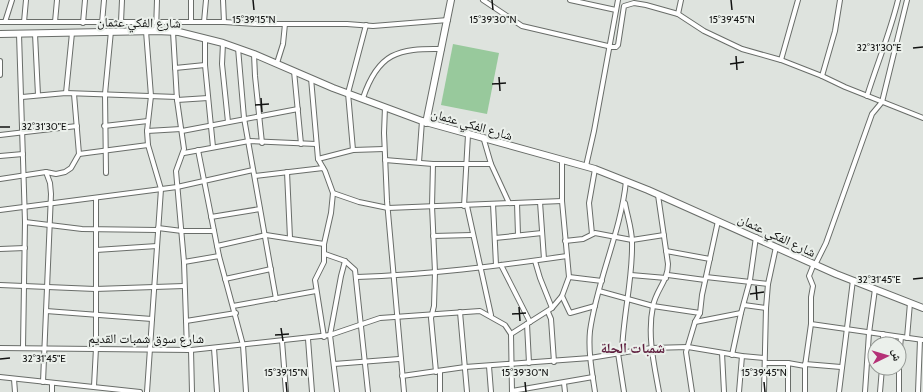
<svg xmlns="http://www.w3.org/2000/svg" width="923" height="392" font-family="Cabin,'Noto Naskh Arabic',sans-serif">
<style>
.green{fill:#98c99c}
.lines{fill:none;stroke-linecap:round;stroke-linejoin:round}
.street-casing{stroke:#696d69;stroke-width:6}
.secondary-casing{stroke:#696d69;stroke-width:8}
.street{stroke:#fff;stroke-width:4}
.secondary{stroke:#fff;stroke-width:6}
.ticks{fill:none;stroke:#121312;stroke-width:1.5}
.labels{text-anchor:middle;stroke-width:4;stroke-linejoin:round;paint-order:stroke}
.street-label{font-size:13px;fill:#121312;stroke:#ebf0eb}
.neighbourhood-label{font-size:14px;font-weight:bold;fill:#5e1e3e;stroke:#ebf0eb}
.ticks-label{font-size:10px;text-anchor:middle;fill:#121312;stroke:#ebf0eb;stroke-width:4;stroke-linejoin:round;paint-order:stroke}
</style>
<rect width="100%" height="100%" fill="#dee3de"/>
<!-- green -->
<path class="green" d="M453 44 499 53 487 114 441 105Z"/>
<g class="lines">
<!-- street casing -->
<g class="street-casing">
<g id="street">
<path d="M191 0V22"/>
<path d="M223 0 224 22"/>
<path d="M483 0 522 26 612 47H616L618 45 624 6 634 3 646 5 678 14 704 31 742 49 781 60 822 76 845 87 923 118"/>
<path d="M570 0 616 10"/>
<path d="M678 14 681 0"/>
<path d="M0 22H24L26 0"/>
<path d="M5 22 12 0"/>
<path d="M24 22H224L258 24H347L373 26 448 20"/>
<path d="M55 22 57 0"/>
<path d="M121 22 122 0"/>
<path d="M204 22 206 0"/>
<path d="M83 23 85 0"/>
<path d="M102 23 104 0"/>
<path d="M146 31 151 96 147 131 148 145 161 189 147 392"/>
<path d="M156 31 157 0"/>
<path d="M173 32 177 100 184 149 176 171 184 262 187 350"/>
<path d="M19 34 25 222 23 348"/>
<path d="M35 34 38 95"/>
<path d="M205 38V65L213 147"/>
<path d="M223 43 222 64 228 122"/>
<path d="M238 48 244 118 276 299"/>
<path d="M254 54 255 76 262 143"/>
<path d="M781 60 798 0"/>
<path d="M0 61V75"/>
<path d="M277 63 283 44 285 24"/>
<path d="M175 68 205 65"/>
<path d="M294 71 301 144"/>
<path d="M822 76 835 31 840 0"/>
<path d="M311 78 318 159 325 171 333 193 331 213 324 244V262L315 280 324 337"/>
<path d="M66 93 72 33"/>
<path d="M867 96C877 64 890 33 898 0"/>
<path d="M22 97 66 93 177 97"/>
<path d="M363 98C378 53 398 48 442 49"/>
<path d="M177 100 208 98"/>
<path d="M385 107 384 133 387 201 404 392"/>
<path d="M104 126 148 121"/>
<path d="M147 131 181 129"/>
<path d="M182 131 298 109"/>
<path d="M0 135 77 126"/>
<path d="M484 140 491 164 509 203"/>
<path d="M198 150 219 256 243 345 246 392"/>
<path d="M353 150 348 93 366 25"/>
<path d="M184 153 249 141 316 144"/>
<path d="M79 154 148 145"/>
<path d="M0 156 23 154"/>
<path d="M318 159 353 150 384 149"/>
<path d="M385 160 433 164H491"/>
<path d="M419 162 422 121"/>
<path d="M433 164 432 206 435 272 434 306 431 318 436 372"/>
<path d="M586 166 594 131 618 0"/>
<path d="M287 172 290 238"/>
<path d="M106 173 105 94 111 31"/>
<path d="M255 176 323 168"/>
<path d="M0 179 46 172 56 174 65 172 71 168 79 154 74 94"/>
<path d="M333 193 359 202 388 208 562 201"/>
<path d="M658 195 668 264C668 281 656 290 653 306 647 335 654 364 659 392"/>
<path d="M540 202 544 259"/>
<path d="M517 203 518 235"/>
<path d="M493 204 496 265"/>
<path d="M464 206 468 135"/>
<path d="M467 206 491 315"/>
<path d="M0 210 177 187 253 170"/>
<path d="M211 217 260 209"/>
<path d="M25 222 82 229 157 230"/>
<path d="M158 228 182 231H214"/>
<path d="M592 234 589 203 595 169"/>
<path d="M433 236 472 235"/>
<path d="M495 238 542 233"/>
<path d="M565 241 583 239 595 233 632 240 664 235"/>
<path d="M217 246 266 235 324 244"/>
<path d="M0 249 25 248"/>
<path d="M96 250 157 246"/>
<path d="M666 251 710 259"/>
<path d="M325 254 345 261 355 270 368 392"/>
<path d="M535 261 540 278 552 308"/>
<path d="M184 262 219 256"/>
<path d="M501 265 530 322"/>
<path d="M631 275 666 278"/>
<path d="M668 275 705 280"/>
<path d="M357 277C427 275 497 266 567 256"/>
<path d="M569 277 602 281"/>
<path d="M706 277 768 284"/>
<path d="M225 279 271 269"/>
<path d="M0 285 95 289 184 286"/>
<path d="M599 291 653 306 700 313"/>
<path d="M562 296 570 313 595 306"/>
<path d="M744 305 766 308"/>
<path d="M233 306 316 291"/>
<path d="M46 311 152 319"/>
<path d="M460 312 467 392"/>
<path d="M548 312 551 319 554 362"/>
<path d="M186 321 236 313"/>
<path d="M695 322 741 313"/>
<path d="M527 324 529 363"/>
<path d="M811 324 923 340"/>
<path d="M511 334 552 308 562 296 569 277 562 201V160"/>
<path d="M330 335 380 318 480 311 505 325 511 334 512 392"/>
<path d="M330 335 341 276 345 261"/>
<path d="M907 338 910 303"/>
<path d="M308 339 312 392"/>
<path d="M282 341 286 392"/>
<path d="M883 344V334"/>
<path d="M0 348 191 350 330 335 337 392"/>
<path d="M214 348 217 392"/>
<path d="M191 350 192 392"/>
<path d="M622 352C623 315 633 279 632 242 632 229 627 215 625 203"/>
<path d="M618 353 624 392"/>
<path d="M722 353 724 392"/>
<path d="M732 355 741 313 750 280 756 237"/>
<path d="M899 358 901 337"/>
<path d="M765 363H788L805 366"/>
<path d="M334 364 399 359"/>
<path d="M805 364 841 367"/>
<path d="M489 366 491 392"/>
<path d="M899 368V392"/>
<path d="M440 372V392"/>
<path d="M402 376 465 367 590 358 651 348 688 347 742 356 764 358"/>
<path d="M0 377 140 392"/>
<path d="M14 379 15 392"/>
<path d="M43 382 51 194 50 183 46 172"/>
<path d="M52 383V392"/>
<path d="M564 383 565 392"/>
<path d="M94 386 96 348V198"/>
<path d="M512 391 593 377"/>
<path d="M595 392C592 372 588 351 590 331 597 280 621 232 626 181"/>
<path d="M692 392 686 352 695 322 700 313 702 295 718 221"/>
<path d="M739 392 742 356"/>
<path d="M764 392 766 308 768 284 776 247"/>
<path d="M788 392V363"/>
<path d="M805 392V366L811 324V297L813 286 809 276 813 266 815 265 826 243 872 114 882 102 907 0"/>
<path d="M839 392 853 280"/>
<path d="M865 392 869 333 875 289"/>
<path d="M880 392 882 368"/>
<path d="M918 392 920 340"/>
</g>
</g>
<!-- secondary casing -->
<g class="secondary-casing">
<g id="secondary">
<path d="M0 34 156 31 179 32 223 43 254 54 333 88 422 121 595 169 648 190 836 274 923 308"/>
<path d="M426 123 451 0"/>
</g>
</g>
<!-- street -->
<use href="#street" class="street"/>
<!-- secondary -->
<use href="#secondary" class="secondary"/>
</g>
<!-- ticks -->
<path class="ticks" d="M253 0 254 10M492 0 493 10M731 0 732 10M913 48 923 47M736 56 737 70M730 64 744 62M499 77 500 91M492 84 506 83M261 98 262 112M255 105 269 104M0 127H10M913 279 923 278M756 286 757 300M750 294 764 292M519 307 520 321M512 314 526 313M281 328 283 341M275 335 289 334M0 359 10 358M286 382 287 392M525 382 526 392M764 382 765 392"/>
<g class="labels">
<!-- street labels -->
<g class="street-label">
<text transform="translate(139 22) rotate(1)" y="5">شارع الفكي عثمان</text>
<text transform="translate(472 124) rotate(16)" y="5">شارع الفكي عثمان</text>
<text transform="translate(777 235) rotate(25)" y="5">شارع الفكي عثمان</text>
<text x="146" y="343">شارع سوق شمبات القديم</text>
</g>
<!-- neighbourhood labels -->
<g class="neighbourhood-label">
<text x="633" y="353">شمبات الحلة</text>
</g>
</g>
<g class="ticks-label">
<text x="254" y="23">15°39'15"N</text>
<text x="493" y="23">15°39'30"N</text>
<text x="732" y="23">15°39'45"N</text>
<text x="879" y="51">32°31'30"E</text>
<text x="44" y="130">32°31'30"E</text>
<text x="879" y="283">32°31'45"E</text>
<text x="44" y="362">32°31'45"E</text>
<text x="286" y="376">15°39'15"N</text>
<text x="525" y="376">15°39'30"N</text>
<text x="764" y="376">15°39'45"N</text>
</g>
<!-- north arrow -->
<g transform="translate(887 356) rotate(85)"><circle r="19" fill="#ebf0eb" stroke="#949894"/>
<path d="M0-3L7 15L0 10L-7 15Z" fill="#b53177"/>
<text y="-6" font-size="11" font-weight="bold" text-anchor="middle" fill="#121312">ش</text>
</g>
</svg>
